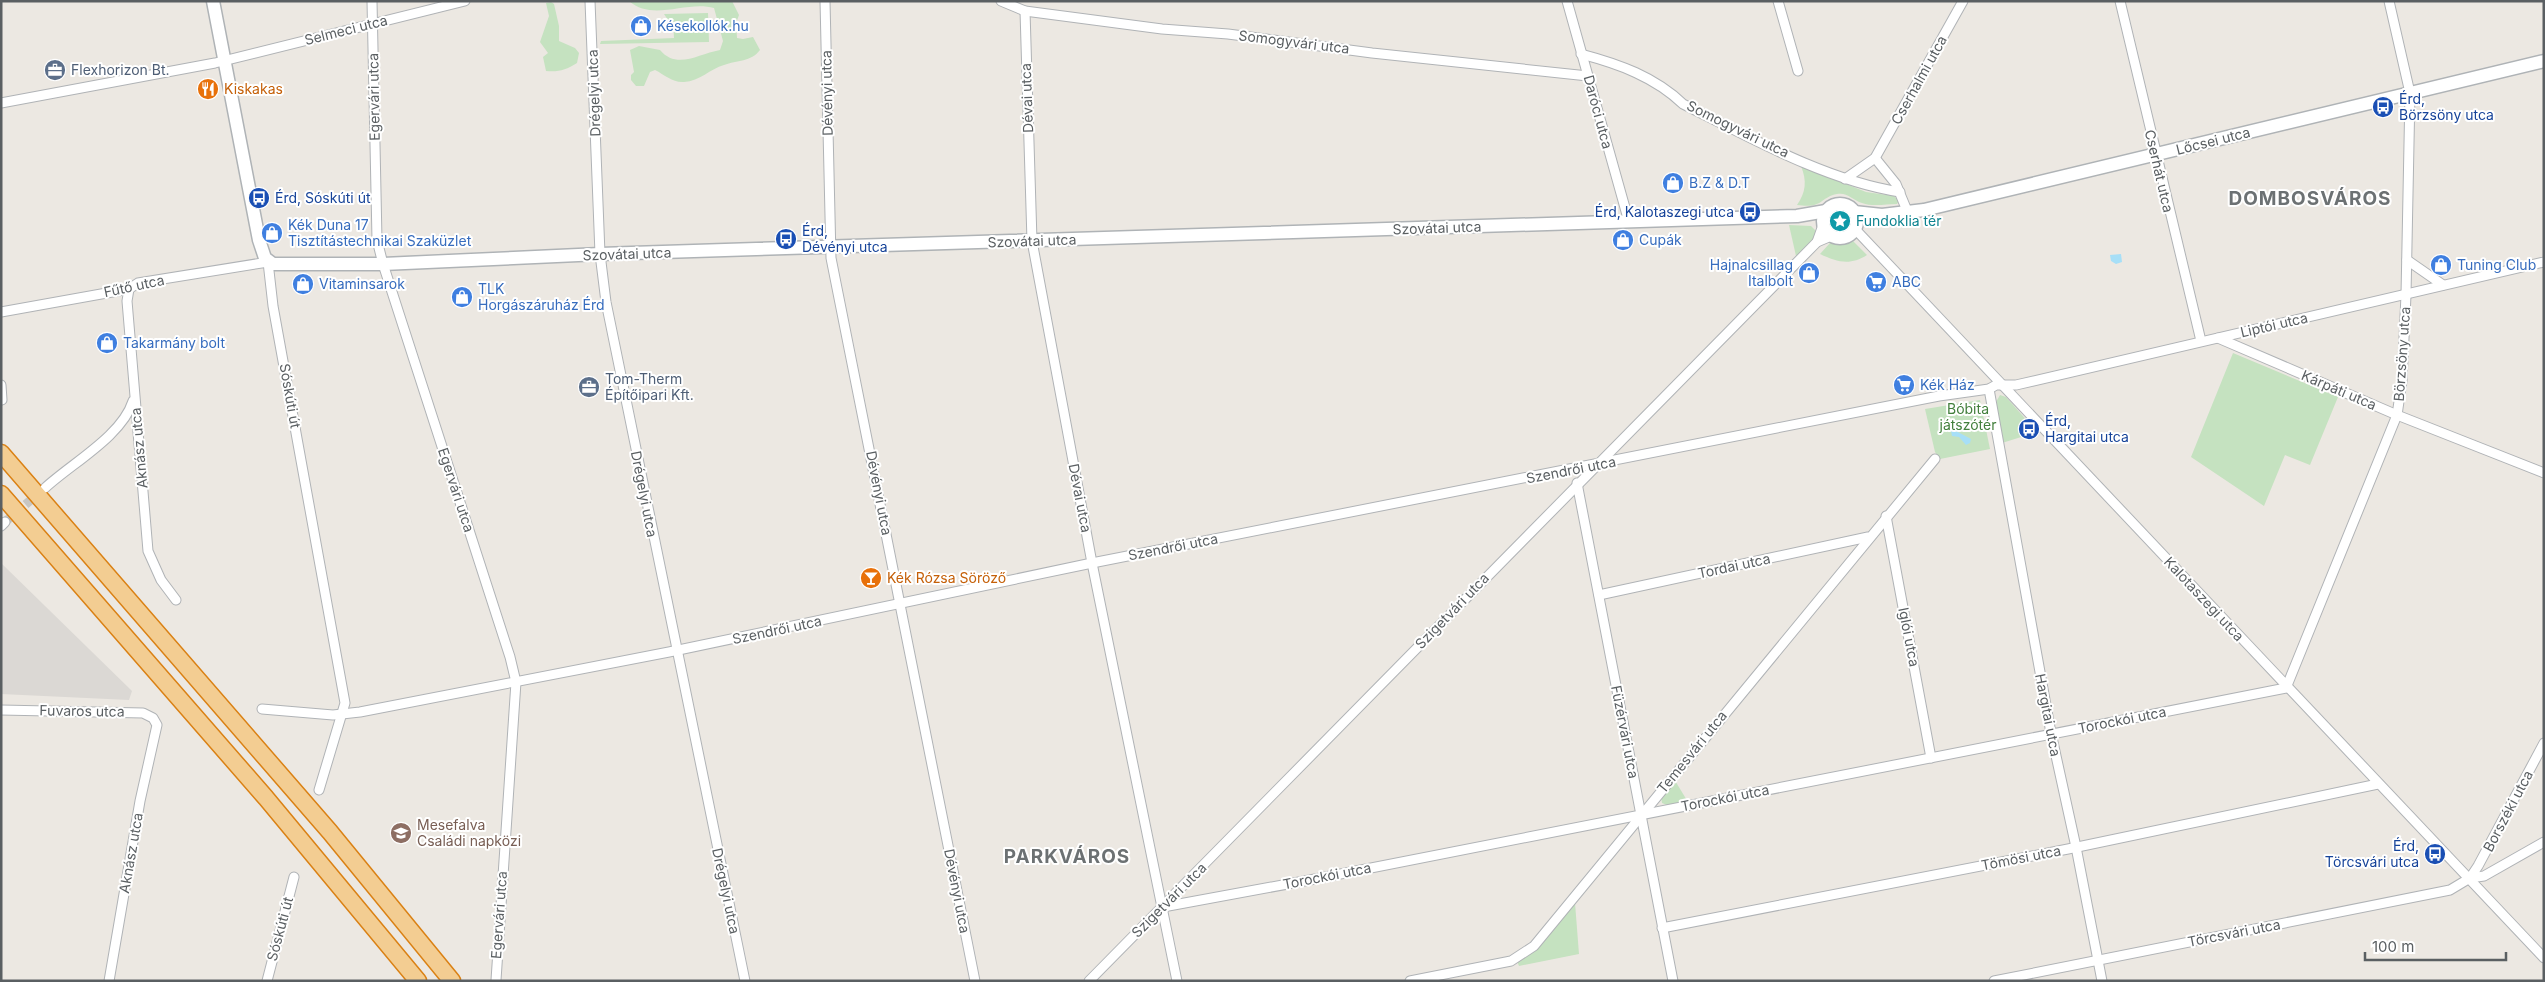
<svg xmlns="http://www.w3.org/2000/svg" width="2545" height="982" font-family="Inter,sans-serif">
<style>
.industrial{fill:#dbd8d4}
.green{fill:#c5e2c0}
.water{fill:#a7dff7}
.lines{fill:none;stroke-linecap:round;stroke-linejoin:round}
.street-tunnel{stroke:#c8c6c2;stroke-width:9;stroke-dasharray:9 4.5;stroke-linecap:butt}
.street-casing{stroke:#b0b3b6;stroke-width:11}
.secondary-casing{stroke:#afb3b6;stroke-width:15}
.highway-casing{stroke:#da8114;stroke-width:19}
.street{stroke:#fff;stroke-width:9}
.secondary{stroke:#fff;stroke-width:12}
.highway{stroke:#f3cd92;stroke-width:16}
.labels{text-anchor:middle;stroke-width:4;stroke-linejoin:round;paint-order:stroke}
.shop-label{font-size:14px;fill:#366cbe;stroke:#fff;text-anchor:start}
.street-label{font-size:14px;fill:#5a5f62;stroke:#fff}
.service-label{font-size:14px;fill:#4e5e75;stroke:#fff;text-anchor:start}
.food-label{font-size:14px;fill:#c56008;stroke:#fff;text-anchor:start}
.transit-label{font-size:14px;fill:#164399;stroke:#fff;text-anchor:start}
.culture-label{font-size:14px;fill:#0d838f;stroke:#fff;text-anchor:start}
.park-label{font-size:14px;fill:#427f3c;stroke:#fff}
.education-label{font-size:14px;fill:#785e54;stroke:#fff;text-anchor:start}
.district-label{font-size:19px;font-weight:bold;letter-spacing:1px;fill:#6c7173;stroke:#fff}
</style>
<rect width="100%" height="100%" fill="#ece8e2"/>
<!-- industrial -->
<path class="industrial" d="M1 563 132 691 129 700 1 694Z"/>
<!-- green -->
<g class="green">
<path d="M629 1H732L739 15 736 23 737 38 743 39 753 37 760 50C751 62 737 60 724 65 710 69 700 81 684 82 673 83 665 75 655 70L650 72 644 86H636L631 80V75L634 72 630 50 639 46 660 50C677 70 698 54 720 50L723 41 714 8C687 0 653 22 629 1Z"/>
<path d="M551 2 554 4 559 26V41L575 48 579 53 577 63C566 70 559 72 546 71L543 57 548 53 540 42 549 16 546 3Z"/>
<path d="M708 13 709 42 600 44 601 41 674 38 673 20H668L664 14Z"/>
<path d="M1801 166 1866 192 1894 196 1899 201 1897 204C1886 204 1873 207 1862 203 1853 200 1847 192 1837 194 1820 197 1824 209 1797 205 1806 192 1807 181 1801 166Z"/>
<path d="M1789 225 1811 226 1816 231 1814 239 1796 256Z"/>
<path d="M1853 241 1867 255C1850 266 1837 262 1820 254L1830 243 1842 245Z"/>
<path d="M2233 353 2338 397 2310 465 2285 455 2264 506 2191 457Z"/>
<path d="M2000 395 2006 397 2037 432 2002 443 1996 402Z"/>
<path d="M1980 400 1990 449 1940 459 1935 452 1925 409Z"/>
<path d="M1674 779 1688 802 1667 805 1662 803 1661 796Z"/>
<path d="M1575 903 1579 954 1519 966 1517 961Z"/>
</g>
<!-- water -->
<g class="water">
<path d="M2121 254 2122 262 2116 264 2111 261 2110 255Z"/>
<path d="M1954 430 1971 439 1970 443 1966 445 1959 437 1952 436 1951 431Z"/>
</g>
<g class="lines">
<!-- street-tunnel -->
<path class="street-tunnel" d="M5 522 39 493"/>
<!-- street casing -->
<g class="street-casing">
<g id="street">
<path d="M372 1 377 240 383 264 510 657 516 682 496 980"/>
<path d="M590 1 600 254 606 302 745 981"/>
<path d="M825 1 831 258 975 981"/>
<path d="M1001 1 1025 11 1162 29 1228 34 1372 53 1588 76"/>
<path d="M1567 1 1629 222"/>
<path d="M1778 1 1798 71"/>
<path d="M2120 1 2201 341"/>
<path d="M1025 11 1032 241 1092 563 1177 981"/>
<path d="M1581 54C1619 64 1655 77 1683 104 1749 137 1827 181 1900 192"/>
<path d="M1 103 215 63 465 1"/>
<path d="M1875 158 1896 184 1908 213"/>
<path d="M1845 179 1875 158 1963 1"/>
<path d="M1855 229 2544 958"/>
<path d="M1817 242 1823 225"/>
<path d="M2407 260 2443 285"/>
<path d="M129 289 127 301 148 551 161 580 176 600"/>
<path d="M1 312 129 289 138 283 268 262 273 306 345 703 319 790"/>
<path d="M2218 338 2397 415 2544 473"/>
<path d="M1 385 2 400"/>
<path d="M1989 389 2051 733 2076 847 2102 981"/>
<path d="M1577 483 1673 981"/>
<path d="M45 488C72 463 122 436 133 401"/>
<path d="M1886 516 1931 758"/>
<path d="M1 526 5 522"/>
<path d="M1599 595 1868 537"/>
<path d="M262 709 333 715 360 712 669 652 1092 563 1939 396 1989 389 1996 385H2016L2544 262"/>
<path d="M1 710 143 713 153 718 157 725 140 801 109 981"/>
<path d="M2470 878 2484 876 2544 842"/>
<path d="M1163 907 1315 879 2286 688 2397 415 2402 381 2406 295 2410 93 2389 1"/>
<path d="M1662 928 2068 849 2378 784"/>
<path d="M267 981 294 877"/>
<path d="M1089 981 1817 242 1831 236"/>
<path d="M1410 981 1511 961 1534 946 1935 459"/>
<path d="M1994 981 2450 890 2470 878 2478 866 2544 743"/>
</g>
</g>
<!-- secondary casing -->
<g class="secondary-casing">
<g id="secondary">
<path d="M213 1 259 240 265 258 273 264H383L600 254 1797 216 1826 211"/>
<circle cx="1840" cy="221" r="17"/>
<path d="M1854 212 1882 215 1924 210 2544 61"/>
</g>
</g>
<!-- highway casing -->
<g class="highway-casing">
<g id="highway">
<path d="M1 453 330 832 452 981"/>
<path d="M1 494 266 798 418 981"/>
</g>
</g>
<!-- street -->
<use href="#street" class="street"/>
<!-- secondary -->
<use href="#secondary" class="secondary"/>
<!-- highway -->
<use href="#highway" class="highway"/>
</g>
<!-- icons -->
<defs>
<g id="shop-disc" transform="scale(1.125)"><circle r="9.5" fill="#3f7fe0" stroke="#fff"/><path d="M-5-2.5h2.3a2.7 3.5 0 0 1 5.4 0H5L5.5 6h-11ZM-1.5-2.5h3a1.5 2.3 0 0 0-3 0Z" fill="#fff"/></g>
<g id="office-disc" transform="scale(1.125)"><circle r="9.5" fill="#5c6f8a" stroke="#fff"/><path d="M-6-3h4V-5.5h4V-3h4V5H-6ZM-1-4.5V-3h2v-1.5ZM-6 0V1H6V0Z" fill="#fff"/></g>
<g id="restaurant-disc" transform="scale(1.125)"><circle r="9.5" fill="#e8710a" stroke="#fff"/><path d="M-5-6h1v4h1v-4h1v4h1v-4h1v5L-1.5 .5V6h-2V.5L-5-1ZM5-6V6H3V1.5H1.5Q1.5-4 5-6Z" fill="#fff"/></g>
<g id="bus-disc" transform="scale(1.125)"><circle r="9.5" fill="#1a4fb4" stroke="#fff"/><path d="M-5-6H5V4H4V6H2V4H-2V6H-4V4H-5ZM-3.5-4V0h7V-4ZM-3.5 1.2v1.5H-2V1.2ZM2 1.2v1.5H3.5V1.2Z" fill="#fff"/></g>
<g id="sight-disc" transform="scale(1.125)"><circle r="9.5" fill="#0f9aa8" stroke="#fff"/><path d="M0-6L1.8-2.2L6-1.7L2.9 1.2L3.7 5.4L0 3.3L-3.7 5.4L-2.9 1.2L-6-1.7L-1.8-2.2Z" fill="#fff"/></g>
<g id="supermarket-disc" transform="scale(1.125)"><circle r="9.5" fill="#3f7fe0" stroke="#fff"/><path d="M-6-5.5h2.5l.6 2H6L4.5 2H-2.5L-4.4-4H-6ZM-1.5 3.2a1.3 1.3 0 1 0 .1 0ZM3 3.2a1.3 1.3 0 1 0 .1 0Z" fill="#fff"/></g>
<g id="bar-disc" transform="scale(1.125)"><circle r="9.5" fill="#e8710a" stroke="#fff"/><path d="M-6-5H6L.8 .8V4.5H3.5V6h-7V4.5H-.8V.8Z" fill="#fff"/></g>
<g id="school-disc" transform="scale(1.125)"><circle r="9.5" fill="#8d6e63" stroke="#fff"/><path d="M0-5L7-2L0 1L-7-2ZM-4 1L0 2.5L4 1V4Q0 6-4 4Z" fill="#fff"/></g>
</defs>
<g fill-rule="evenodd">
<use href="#shop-disc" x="641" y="26"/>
<use href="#office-disc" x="55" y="70"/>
<use href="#restaurant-disc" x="208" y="89"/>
<use href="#bus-disc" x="2383" y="107"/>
<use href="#shop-disc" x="1673" y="183"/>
<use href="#bus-disc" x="259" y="198"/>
<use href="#bus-disc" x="1750" y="212"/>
<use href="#sight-disc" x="1840" y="221"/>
<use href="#shop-disc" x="272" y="233"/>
<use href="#bus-disc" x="786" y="239"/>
<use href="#shop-disc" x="1623" y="240"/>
<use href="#shop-disc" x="2441" y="265"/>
<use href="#shop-disc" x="1809" y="273"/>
<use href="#supermarket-disc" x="1876" y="282"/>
<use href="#shop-disc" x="303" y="284"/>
<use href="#shop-disc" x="462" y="297"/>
<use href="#shop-disc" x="107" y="343"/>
<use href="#supermarket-disc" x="1904" y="385"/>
<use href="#office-disc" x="589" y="387"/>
<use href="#bus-disc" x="2029" y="429"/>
<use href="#bar-disc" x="871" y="578"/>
<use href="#school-disc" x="401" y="833"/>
<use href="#bus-disc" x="2435" y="854"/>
</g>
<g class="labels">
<!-- shop labels -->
<g class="shop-label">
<text x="657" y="31">Késekollók.hu</text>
<text x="1689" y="188">B.Z &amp; D.T</text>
<text x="288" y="230">Kék Duna 17<tspan x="288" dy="16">Tisztítástechnikai Szaküzlet</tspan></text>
<text x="1639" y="245">Cupák</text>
<text x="1793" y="270" text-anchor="end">Hajnalcsillag<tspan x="1793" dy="16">Italbolt</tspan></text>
<text x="2457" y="270">Tuning Club</text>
<text x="1892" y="287">ABC</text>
<text x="319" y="289">Vitaminsarok</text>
<text x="478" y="294">TLK<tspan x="478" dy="16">Horgászáruház Érd</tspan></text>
<text x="123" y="348">Takarmány bolt</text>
<text x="1920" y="390">Kék Ház</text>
</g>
<!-- street labels -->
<g class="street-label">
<text transform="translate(346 30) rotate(-14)" y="5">Selmeci utca</text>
<text transform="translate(1294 42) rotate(7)" y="5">Somogyvári utca</text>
<text transform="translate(1919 80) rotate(-61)" y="5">Cserhalmi utca</text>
<text transform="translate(594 93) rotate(-92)" y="5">Drégelyi utca</text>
<text transform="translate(827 93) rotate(-91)" y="5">Dévényi utca</text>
<text transform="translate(374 97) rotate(-91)" y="5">Egervári utca</text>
<text transform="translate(1027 98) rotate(-92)" y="5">Dévai utca</text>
<text transform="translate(1598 112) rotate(75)" y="5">Daróci utca</text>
<text transform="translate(1738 129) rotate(26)" y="5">Somogyvári utca</text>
<text transform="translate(2213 141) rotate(-14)" y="5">Lőcsei utca</text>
<text transform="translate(2159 171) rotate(77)" y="5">Cserhát utca</text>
<text transform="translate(1437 228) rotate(-2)" y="5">Szovátai utca</text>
<text transform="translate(1032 241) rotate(-2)" y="5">Szovátai utca</text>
<text transform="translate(627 254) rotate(-2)" y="5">Szovátai utca</text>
<text transform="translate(134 286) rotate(-12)" y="5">Fűtő utca</text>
<text transform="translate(2274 325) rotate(-13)" y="5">Liptói utca</text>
<text transform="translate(2402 354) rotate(-86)" y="5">Börzsöny utca</text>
<text transform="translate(2339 390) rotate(23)" y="5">Kárpáti utca</text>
<text transform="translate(290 396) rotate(80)" y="5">Sóskúti út</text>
<text transform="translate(139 448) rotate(-95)" y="5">Aknász utca</text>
<text transform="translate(1571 470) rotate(-11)" y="5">Szendrői utca</text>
<text transform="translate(456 490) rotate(72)" y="5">Egervári utca</text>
<text transform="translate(879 493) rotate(79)" y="5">Dévényi utca</text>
<text transform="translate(644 494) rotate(79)" y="5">Drégelyi utca</text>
<text transform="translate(1080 498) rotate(79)" y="5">Dévai utca</text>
<text transform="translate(1173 547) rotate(-11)" y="5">Szendrői utca</text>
<text transform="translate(1734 566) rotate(-12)" y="5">Tordai utca</text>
<text transform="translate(2204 599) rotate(47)" y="5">Kalotaszegi utca</text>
<text transform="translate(1452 611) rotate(-46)" y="5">Szigetvári utca</text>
<text transform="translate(777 630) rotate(-12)" y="5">Szendrői utca</text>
<text transform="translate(1909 637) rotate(79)" y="5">Iglói utca</text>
<text transform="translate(82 711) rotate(1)" y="5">Fuvaros utca</text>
<text transform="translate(2048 715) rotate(79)" y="5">Hargitai utca</text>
<text transform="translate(2122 720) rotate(-11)" y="5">Torockói utca</text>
<text transform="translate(1625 732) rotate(79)" y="5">Füzérvári utca</text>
<text transform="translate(1692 752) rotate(-51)" y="5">Temesvári utca</text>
<text transform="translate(1725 798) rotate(-11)" y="5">Torockói utca</text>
<text transform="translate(2508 811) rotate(-62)" y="5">Borszéki utca</text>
<text transform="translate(131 853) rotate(-80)" y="5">Aknász utca</text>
<text transform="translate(2021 858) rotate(-11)" y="5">Tömösi utca</text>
<text transform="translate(1327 876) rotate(-11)" y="5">Torockói utca</text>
<text transform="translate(726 891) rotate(78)" y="5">Drégelyi utca</text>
<text transform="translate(957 891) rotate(79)" y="5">Dévényi utca</text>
<text transform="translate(1169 900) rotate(-45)" y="5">Szigetvári utca</text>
<text transform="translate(499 915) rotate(-86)" y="5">Egervári utca</text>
<text transform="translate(280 929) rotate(-75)" y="5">Sóskúti út</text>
<text transform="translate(2234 933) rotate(-11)" y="5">Törcsvári utca</text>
</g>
<!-- service labels -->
<g class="service-label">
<text x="71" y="75">Flexhorizon Bt.</text>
<text x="605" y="384">Tom-Therm<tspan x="605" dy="16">Építőipari Kft.</tspan></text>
</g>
<!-- food labels -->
<g class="food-label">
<text x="224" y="94">Kiskakas</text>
<text x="887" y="583">Kék Rózsa Söröző</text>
</g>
<!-- transit labels -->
<g class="transit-label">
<text x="2399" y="104">Érd,<tspan x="2399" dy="16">Börzsöny utca</tspan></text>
<text x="275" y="203">Érd, Sóskúti út</text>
<text x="1734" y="217" text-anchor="end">Érd, Kalotaszegi utca</text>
<text x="802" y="236">Érd,<tspan x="802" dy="16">Dévényi utca</tspan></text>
<text x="2045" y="426">Érd,<tspan x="2045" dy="16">Hargitai utca</tspan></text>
<text x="2419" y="851" text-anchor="end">Érd,<tspan x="2419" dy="16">Törcsvári utca</tspan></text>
</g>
<!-- culture labels -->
<g class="culture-label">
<text x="1856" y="226">Fundoklia tér</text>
</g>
<!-- park labels -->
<g class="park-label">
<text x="1968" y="414">Bóbita<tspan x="1968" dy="16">játszótér</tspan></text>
</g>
<!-- education labels -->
<g class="education-label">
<text x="417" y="830">Mesefalva<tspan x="417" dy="16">Családi napközi</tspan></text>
</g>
<!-- district labels -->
<g class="district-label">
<text x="2310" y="205">DOMBOSVÁROS</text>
<text x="1067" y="863">PARKVÁROS</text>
</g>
</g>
<!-- border -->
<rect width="2545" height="982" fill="none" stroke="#5a5f62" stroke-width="5"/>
<!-- scale -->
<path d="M2365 952v8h141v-8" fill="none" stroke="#5a5f62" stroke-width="2.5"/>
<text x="2372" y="952" font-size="15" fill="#5a5f62" stroke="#ffffff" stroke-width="4" paint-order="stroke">100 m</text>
</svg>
